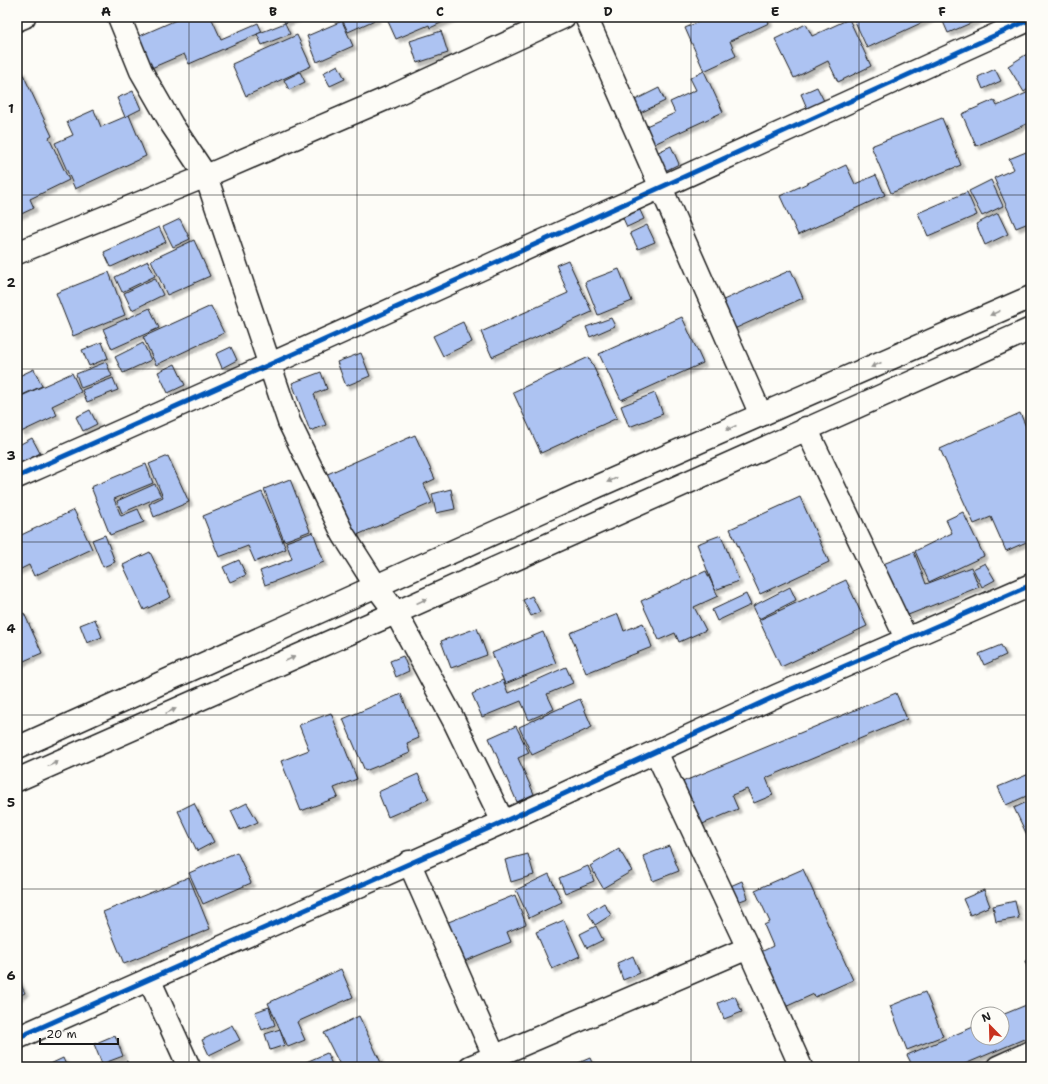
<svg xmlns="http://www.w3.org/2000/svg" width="1048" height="1084" font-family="'Shantell Sans',sans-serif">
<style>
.building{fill:#adc3f2;stroke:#1c1c1c;filter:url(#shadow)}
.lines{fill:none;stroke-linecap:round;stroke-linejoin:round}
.street-casing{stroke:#1c1c1c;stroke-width:25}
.secondary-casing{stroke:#1c1c1c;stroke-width:25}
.street{stroke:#fdfcf7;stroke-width:22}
.secondary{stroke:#fdfcf7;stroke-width:22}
.cycleway-casing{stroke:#fdfcf7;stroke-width:8}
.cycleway{stroke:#0057b8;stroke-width:5}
.oneway{fill:#989794}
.grid{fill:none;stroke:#1c1c1c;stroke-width:1;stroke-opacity:0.55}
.neatline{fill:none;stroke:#1c1c1c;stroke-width:1.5}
.grid-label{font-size:13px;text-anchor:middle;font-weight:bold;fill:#1c1c1c}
</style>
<defs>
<filter id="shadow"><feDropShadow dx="3.5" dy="3.5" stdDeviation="1" flood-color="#0004"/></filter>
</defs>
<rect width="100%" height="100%" fill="#fdfcf7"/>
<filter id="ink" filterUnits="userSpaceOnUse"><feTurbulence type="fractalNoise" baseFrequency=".025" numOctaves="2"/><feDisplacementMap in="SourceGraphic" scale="8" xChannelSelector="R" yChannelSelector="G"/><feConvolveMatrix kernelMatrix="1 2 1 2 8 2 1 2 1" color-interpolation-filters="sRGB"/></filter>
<g filter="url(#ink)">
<!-- building -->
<g class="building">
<path d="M183 17H211L221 39 258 23 262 32 189 64 184 54 149 69 135 38Z"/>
<path d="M282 17H298L285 23Z"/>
<path d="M341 17H376L377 19 348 32Z"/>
<path d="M386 17H454L430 28 429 25 396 39Z"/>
<path d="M710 17H767L769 23 730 41 736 56 704 71 685 28Z"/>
<path d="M853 17H934L867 48Z"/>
<path d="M941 17H979L980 19 948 33Z"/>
<path d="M849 19 871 66 838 82 828 61 794 78 775 39 806 24 812 36Z"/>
<path d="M342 21 353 46 317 62 307 36Z"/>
<path d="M285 23 290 34 262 45 257 34Z"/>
<path d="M441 31 448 53 417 63 410 41Z"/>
<path d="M297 35 311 66 246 96 232 64Z"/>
<path d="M1030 52 1031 87 1024 92 1008 66Z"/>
<path d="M338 65 345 79 330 86 323 73Z"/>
<path d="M995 69 1001 81 983 89 978 77Z"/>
<path d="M21 70 52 136 49 138 69 180 30 199 34 208 17 216V71Z"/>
<path d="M704 71 723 112 652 145 644 127 675 113 670 102 696 90 690 78Z"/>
<path d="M300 72 305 82 289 90 284 80Z"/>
<path d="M817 87 824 101 807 108 801 94Z"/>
<path d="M659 88 665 101 640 113 633 101Z"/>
<path d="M133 91 141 109 125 117 117 98Z"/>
<path d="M1031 91V122L976 146 962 114 994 100 997 106Z"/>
<path d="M94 110 101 127 129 115 146 156 75 189 55 143 73 135 67 122Z"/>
<path d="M942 118 961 165 891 193 871 146Z"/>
<path d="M671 146 679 164 665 171 656 153Z"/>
<path d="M1031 150V222L1016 228 994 178 1014 169 1009 159Z"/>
<path d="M846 165 855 184 876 175 885 195 798 235 780 196Z"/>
<path d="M991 180 1003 206 982 216 969 191Z"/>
<path d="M967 192 977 215 928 236 918 213Z"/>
<path d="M639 208 644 219 627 227 622 216Z"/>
<path d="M998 213 1008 234 985 245 976 224Z"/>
<path d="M180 219 190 239 173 247 163 227Z"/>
<path d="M647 225 655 242 638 249 630 233Z"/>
<path d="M159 227 166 242 111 267 104 252Z"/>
<path d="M194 240 210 276 167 295 151 260Z"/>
<path d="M568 260 592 312 492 357 481 332 568 293 556 265Z"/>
<path d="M148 261 155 276 122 292 115 277Z"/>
<path d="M619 269 632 301 598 315 585 282Z"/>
<path d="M791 270 803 298 734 329 721 301Z"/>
<path d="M109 272 125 315 73 336 56 293Z"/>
<path d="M155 278 163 295 132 310 124 293Z"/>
<path d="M211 306 224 333 156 365 143 337Z"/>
<path d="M150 308 159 328 112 349 103 329Z"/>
<path d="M682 317 703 363 621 400 599 354Z"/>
<path d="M611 318 615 326 590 337 586 327Z"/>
<path d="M463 322 472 342 443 356 433 336Z"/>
<path d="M102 342 108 358 89 366 82 350Z"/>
<path d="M143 343 151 360 123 373 115 357Z"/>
<path d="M231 347 237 360 222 368 216 354Z"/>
<path d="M361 353 370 376 346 386 337 362Z"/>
<path d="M589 357 617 418 541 453 513 392Z"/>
<path d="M106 362 112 376 81 388 76 374Z"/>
<path d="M175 364 185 385 168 393 158 372Z"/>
<path d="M34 369 42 386 20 396 17 390V377Z"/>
<path d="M321 372 327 389 314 394 326 425 310 431 292 383Z"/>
<path d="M72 373 81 392 52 406 57 415 21 432 17 423V398Z"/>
<path d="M113 378 118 390 87 402 82 390Z"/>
<path d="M655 393 663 414 629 427 621 406Z"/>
<path d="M90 410 97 424 83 431 76 417Z"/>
<path d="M1020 413 1031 438V540L1006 551 991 517 974 524 940 449Z"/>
<path d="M415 435 435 479 424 484 432 503 350 538 323 476Z"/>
<path d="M32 438 40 453 17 466V446Z"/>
<path d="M168 456 189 502 154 517 149 504 163 497 149 464Z"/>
<path d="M146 464 153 483 114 499 121 516 138 509 144 522 110 535 91 487Z"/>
<path d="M290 479 310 531 284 541 264 489Z"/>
<path d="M155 484 161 496 122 513 117 501Z"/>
<path d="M451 489 455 509 436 513 432 494Z"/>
<path d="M262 492 286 549 255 562 248 546 219 557 203 516Z"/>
<path d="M800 497 829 562 760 594 730 529Z"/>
<path d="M74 510 92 549 34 576 29 565 17 571V537Z"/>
<path d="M963 512 984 556 929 582 915 551 952 533 946 520Z"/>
<path d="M313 532 324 562 265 585 260 571 292 559 286 542Z"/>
<path d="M105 535 115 562 103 567 92 540Z"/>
<path d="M721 535 739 581 715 590 697 544Z"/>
<path d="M150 552 171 597 144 610 123 565Z"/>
<path d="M914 552 926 584 971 567 979 587 903 617 883 564Z"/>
<path d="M239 560 246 575 230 582 223 567Z"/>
<path d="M985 563 995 580 982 587 973 569Z"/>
<path d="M706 571 718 596 694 607 706 630 679 642 675 633 659 640 641 601Z"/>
<path d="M846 580 867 626 781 667 759 620Z"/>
<path d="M790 587 796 600 759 619 753 606Z"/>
<path d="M746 594 751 605 717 621 712 610Z"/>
<path d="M532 596 540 612 531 616 523 600Z"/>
<path d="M24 613 42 653 17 664V616Z"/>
<path d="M618 614 624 631 643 623 652 647 586 673 570 633Z"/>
<path d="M95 619 102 637 87 643 80 625Z"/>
<path d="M477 628 487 655 451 668 441 641Z"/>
<path d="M543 632 556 663 505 684 492 653Z"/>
<path d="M1001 645 1006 655 984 665 979 654Z"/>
<path d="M403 656 409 671 396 677 390 661Z"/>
<path d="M566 667 573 683 547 694 554 709 529 720 521 701 482 717 472 694 503 680 508 693Z"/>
<path d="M896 693 907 719 766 778 773 795 754 803 747 789 732 795 738 809 693 828 675 785Z"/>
<path d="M401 694 419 738 407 743 410 753 365 771 343 719Z"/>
<path d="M580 699 592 727 532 755 519 727Z"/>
<path d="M331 713 357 779 334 788 338 797 301 811 281 761 309 750 299 725Z"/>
<path d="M516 726 529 753 518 758 534 794 517 802 489 738Z"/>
<path d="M418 774 429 799 388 817 378 792Z"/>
<path d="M1029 774 1031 779V794L1006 805 998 787Z"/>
<path d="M1031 800V836L1028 837 1014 808Z"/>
<path d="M194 803 214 842 197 851 178 811Z"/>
<path d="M247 803 258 822 240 830 231 811Z"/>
<path d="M669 846 679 871 653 881 643 856Z"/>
<path d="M619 849 632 871 603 888 590 866Z"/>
<path d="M237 852 251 883 203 904 189 873Z"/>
<path d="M528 854 534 875 511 882 505 860Z"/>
<path d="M588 866 594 881 565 893 559 878Z"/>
<path d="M803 869 853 980 815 997 814 994 783 1008 759 953 773 946 764 925 770 922 755 890Z"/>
<path d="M549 874 562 902 529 918 516 890Z"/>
<path d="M189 877 210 929 124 964 103 912Z"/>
<path d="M742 881 748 898 727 906 721 890Z"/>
<path d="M984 890 990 906 970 915 963 899Z"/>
<path d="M515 895 526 924 507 932 511 942 462 962 446 923Z"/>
<path d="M1015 901 1019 918 996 922 993 906Z"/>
<path d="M604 903 611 915 595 925 588 913Z"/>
<path d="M564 920 580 956 552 969 536 932Z"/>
<path d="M596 926 603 940 587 948 580 934Z"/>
<path d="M633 956 640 973 623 980 617 963Z"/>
<path d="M1031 959V978L1025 961Z"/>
<path d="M341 969 353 997 297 1022 305 1040 288 1047 268 1003Z"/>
<path d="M17 977 25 993 17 997Z"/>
<path d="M925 992 943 1036 907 1050 890 1006Z"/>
<path d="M735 996 742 1012 724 1019 718 1003Z"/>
<path d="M1031 1003V1036L958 1067H913L907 1055 978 1025V1038H1002V1015Z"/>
<path d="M269 1007 275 1025 262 1030 255 1012Z"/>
<path d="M359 1016 383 1067H341L324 1033Z"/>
<path d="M232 1025 240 1040 209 1055 202 1040Z"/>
<path d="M280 1029 285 1045 270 1050 265 1034Z"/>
<path d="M115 1035 123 1056 102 1064 94 1044Z"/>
<path d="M327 1053 333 1067H298L297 1066Z"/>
<path d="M63 1058 67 1067H44Z"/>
<path d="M590 1058 594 1067H569Z"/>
<path d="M127 1061 129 1067H114Z"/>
</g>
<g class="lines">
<!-- street casing -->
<g class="street-casing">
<g id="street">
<path d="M119 17 141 71 172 125 206 176 289 422 318 482 343 534 376 586 396 613 453 719 503 822"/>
<path d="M586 17 761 415"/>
<path d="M17 20 24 17"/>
<path d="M17 253 206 176 390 97 564 17"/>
<path d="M806 428 906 638"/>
<path d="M17 477C356 328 693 172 1031 19"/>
<path d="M656 752 748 948 801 1067"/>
<path d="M409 862 499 1067"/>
<path d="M149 979 189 1067"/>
<path d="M17 1038 503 822 776 696 1031 585"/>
<path d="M470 1067 748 948"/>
<path d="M998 1067 1031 1052"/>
</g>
</g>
<!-- secondary casing -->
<g class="secondary-casing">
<g id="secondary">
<path d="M17 748 598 486 1031 297"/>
<path d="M17 780C143 724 269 669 395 613 607 519 818 422 1031 329"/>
</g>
</g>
<!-- street -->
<use href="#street" class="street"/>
<!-- secondary -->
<use href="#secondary" class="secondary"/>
<!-- cycleway casing -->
<g class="cycleway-casing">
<g id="cycleway">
<path d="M17 477C356 328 693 172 1031 19"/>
<path d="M17 1038 503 822 776 696 1031 585"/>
</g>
</g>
<!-- cycleway -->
<use href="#cycleway" class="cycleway"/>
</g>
<!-- one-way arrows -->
<defs><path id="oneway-solid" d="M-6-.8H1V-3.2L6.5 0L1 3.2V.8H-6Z"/></defs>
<g class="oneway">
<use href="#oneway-solid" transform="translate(995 313) rotate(156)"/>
<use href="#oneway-solid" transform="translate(876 365) rotate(156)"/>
<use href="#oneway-solid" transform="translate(731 428) rotate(156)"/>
<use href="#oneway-solid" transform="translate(612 480) rotate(156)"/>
<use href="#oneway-solid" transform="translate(422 601) rotate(-24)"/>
<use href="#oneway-solid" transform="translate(290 659) rotate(-24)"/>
<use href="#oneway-solid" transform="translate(171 711) rotate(-24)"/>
<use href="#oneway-solid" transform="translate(53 764) rotate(-24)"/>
</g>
</g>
<!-- grid -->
<path class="grid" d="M189 17V1067M357 17V1067M524 17V1067M691 17V1067M859 17V1067M17 195H1031M17 369H1031M17 542H1031M17 715H1031M17 889H1031"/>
<!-- margin -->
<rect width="1048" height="1084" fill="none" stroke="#fdfcf7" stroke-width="44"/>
<!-- north arrow -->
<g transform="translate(990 1026) rotate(337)"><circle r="19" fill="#fdfcf7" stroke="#a3a29f"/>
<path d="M0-3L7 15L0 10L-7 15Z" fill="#c8321e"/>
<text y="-6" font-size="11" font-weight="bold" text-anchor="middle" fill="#1c1c1c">N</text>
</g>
<!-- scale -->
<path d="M40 1038v6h78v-6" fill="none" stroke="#1c1c1c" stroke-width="2"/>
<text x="46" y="1038" font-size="12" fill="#1c1c1c" stroke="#fdfcf7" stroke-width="3" paint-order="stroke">20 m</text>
<rect x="22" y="22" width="1004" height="1040" class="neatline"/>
<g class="grid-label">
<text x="106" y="16">A</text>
<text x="273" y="16">B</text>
<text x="440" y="16">C</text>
<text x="608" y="16">D</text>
<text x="775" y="16">E</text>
<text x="942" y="16">F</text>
<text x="11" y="113">1</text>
<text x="11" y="287">2</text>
<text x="11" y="460">3</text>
<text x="11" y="633">4</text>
<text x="11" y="807">5</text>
<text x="11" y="980">6</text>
</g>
</svg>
